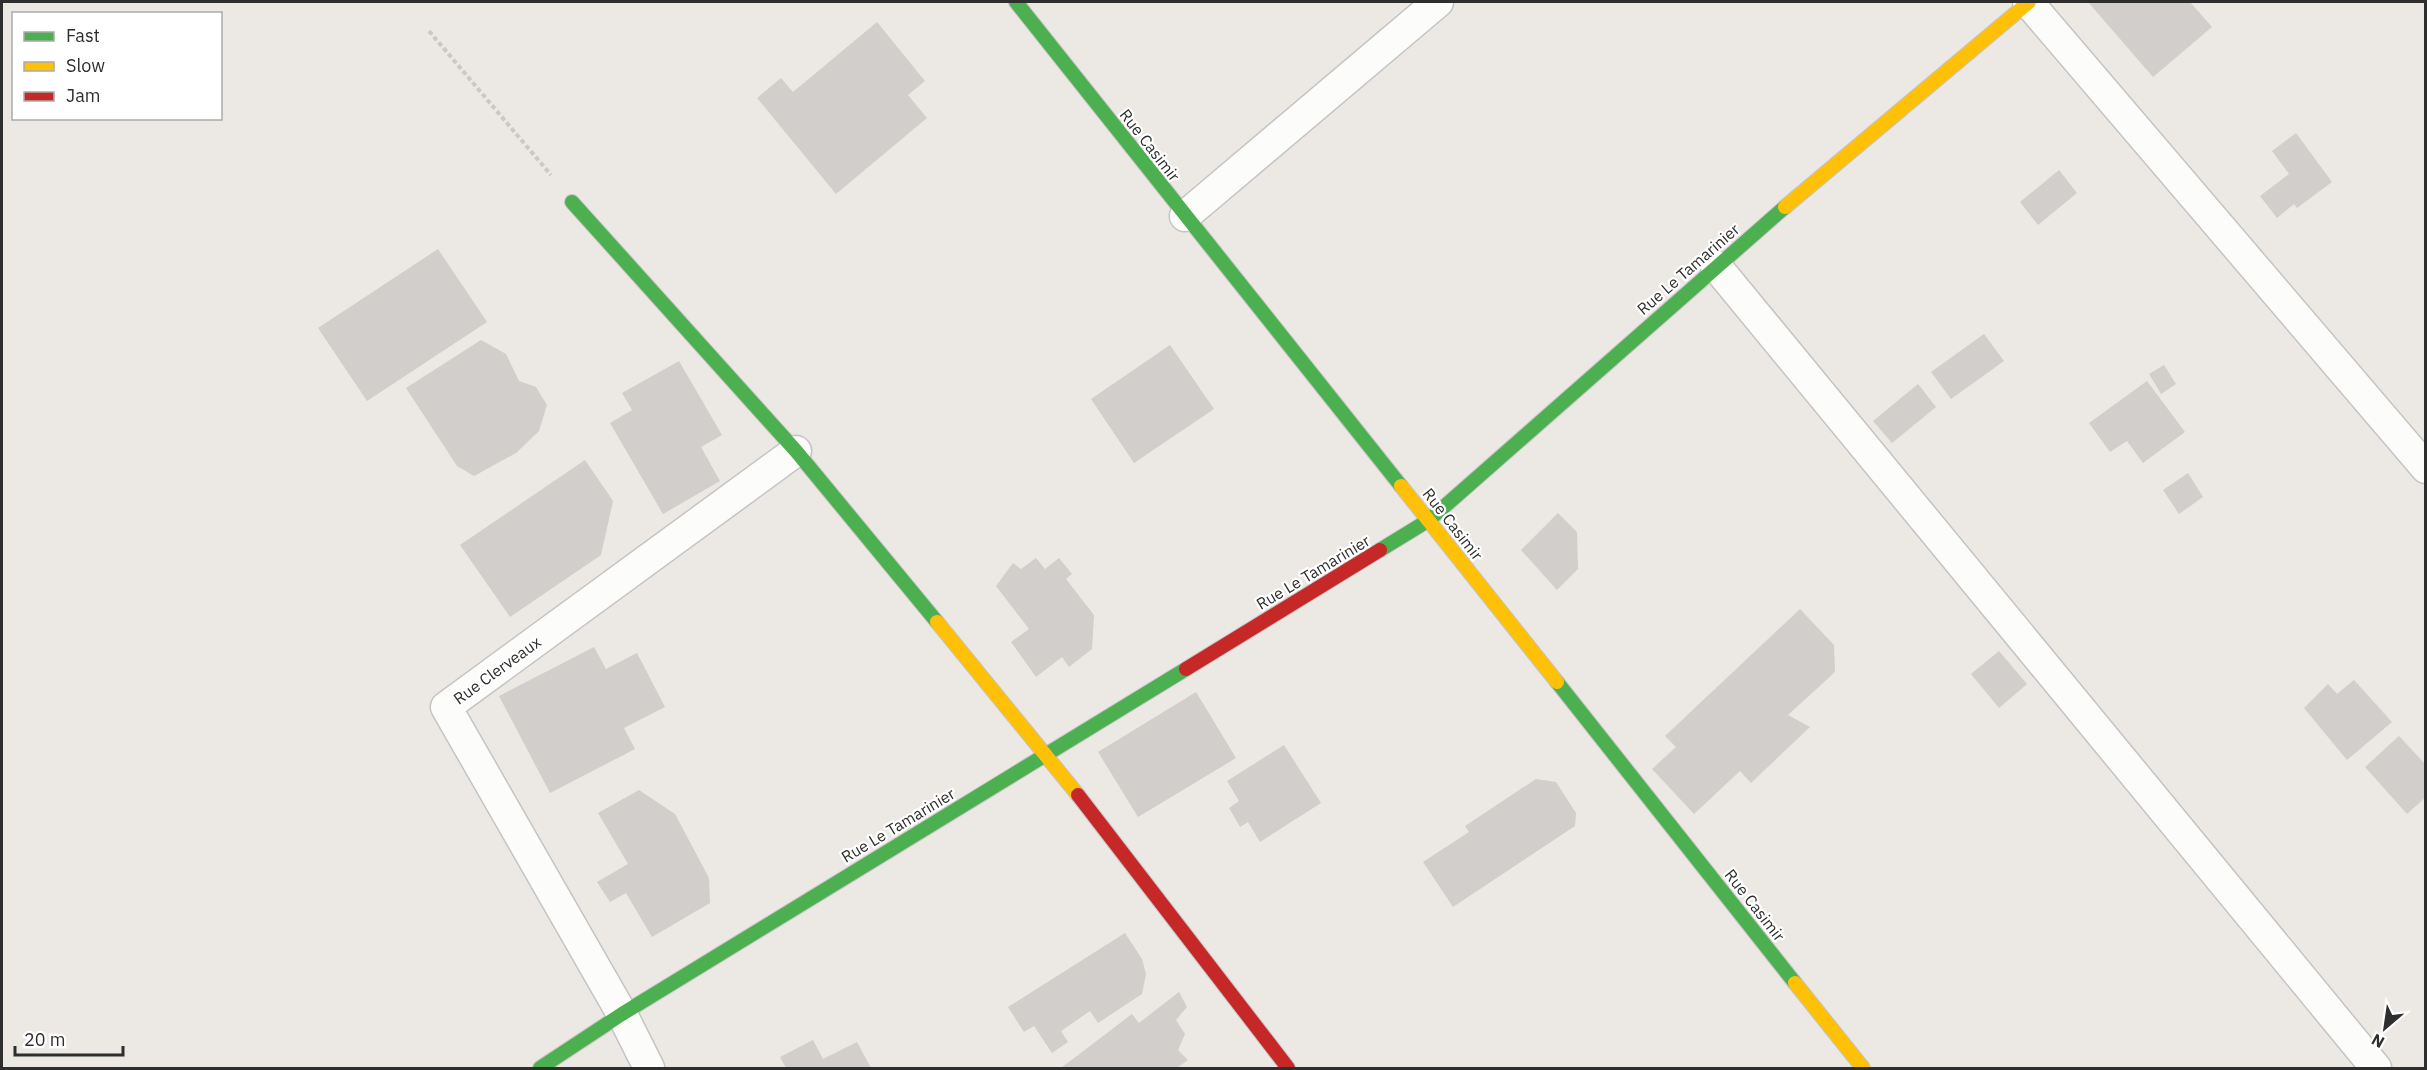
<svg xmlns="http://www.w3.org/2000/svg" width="2427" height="1070" font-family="'IBM Plex Sans',sans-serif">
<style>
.building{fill:#d1cecb}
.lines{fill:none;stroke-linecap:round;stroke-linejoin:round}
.street-casing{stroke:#c5c4c5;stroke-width:33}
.fast-casing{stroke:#c5c4c5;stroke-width:16}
.slow-casing{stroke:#c5c4c5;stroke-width:16}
.jam-casing{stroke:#c5c4c5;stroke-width:16}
.path{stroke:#c9c9c8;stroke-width:4;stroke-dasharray:4.5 3;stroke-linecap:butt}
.street{stroke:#fcfcfb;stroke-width:30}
.fast{stroke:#4caf50;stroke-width:14}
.slow{stroke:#ffc107;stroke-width:14}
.jam{stroke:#c62828;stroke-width:14}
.labels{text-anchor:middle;stroke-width:4.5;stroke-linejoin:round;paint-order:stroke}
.street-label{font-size:16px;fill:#2e2e2e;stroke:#fff}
</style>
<rect width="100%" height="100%" fill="#ece8e4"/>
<!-- building -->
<g class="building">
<path d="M2088 2H2190L2212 27 2153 77Z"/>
<path d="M877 22 925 81 908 95 927 118 836 194 757 98 781 78 793 92Z"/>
<path d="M2296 133 2332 182 2297 208 2294 204 2277 218 2260 196 2289 174 2272 151Z"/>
<path d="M2059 170 2077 193 2038 225 2020 202Z"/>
<path d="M438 249 487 322 367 401 318 328Z"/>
<path d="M1984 334 2004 361 1951 399 1931 372Z"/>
<path d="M481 340 506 354 519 381 536 387 547 405 539 431 516 453 474 476 457 466 406 388Z"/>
<path d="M1170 345 1214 409 1134 463 1091 399Z"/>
<path d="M679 361 722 435 701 447 720 481 663 514 610 423 632 410 622 393Z"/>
<path d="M2164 365 2176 384 2161 394 2149 374Z"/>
<path d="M2147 381 2185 432 2143 463 2127 441 2110 452 2089 423Z"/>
<path d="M1918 384 1936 407 1892 443 1873 421Z"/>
<path d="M585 460 613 501 601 555 510 617 460 545Z"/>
<path d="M2188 473 2203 497 2179 514 2163 490Z"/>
<path d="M1558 513 1577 532 1578 569 1557 590 1521 550Z"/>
<path d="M1036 558 1045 569 1059 558 1072 574 1066 579 1094 615 1092 649 1069 667 1062 657 1036 677 1011 642 1029 629 996 586 1013 563 1021 569Z"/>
<path d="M1800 609 1834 645 1835 672 1788 715 1810 727 1751 783 1740 771 1694 814 1652 769 1676 747 1665 736Z"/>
<path d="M594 647 606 669 637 653 665 707 624 728 635 749 550 793 499 696Z"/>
<path d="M1999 651 2027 684 1999 708 1971 674Z"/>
<path d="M2354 680 2392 722 2347 760 2304 708 2328 684 2337 694Z"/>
<path d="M1196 692 1236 758 1138 817 1098 752Z"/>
<path d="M2399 736 2426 765V797L2407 814 2365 767Z"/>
<path d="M1284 745 1321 803 1260 842 1248 822 1240 827 1229 808 1239 801 1227 781Z"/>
<path d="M1536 779 1556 782 1576 813 1575 826 1453 907 1423 862 1469 832 1465 826Z"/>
<path d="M639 790 675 814 709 878 710 903 652 937 626 893 610 902 597 882 628 864 598 813Z"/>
<path d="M1125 933 1142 959 1146 974 1142 994 1098 1023 1090 1011 1061 1031 1068 1042 1052 1053 1034 1026 1024 1032 1008 1007Z"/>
<path d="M1179 992 1187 1007 1176 1020 1185 1034 1178 1050 1188 1060 1177 1068H1061L1132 1014 1139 1023Z"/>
<path d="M813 1040 823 1059 857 1042 871 1068H786L780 1057Z"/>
</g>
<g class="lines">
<!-- street casing -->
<g class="street-casing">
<g id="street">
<path d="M2028 2 2426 468"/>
<path d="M1185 216 1438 2"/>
<path d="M1716 266 2376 1068"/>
<path d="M649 1068 622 1014 446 707 796 451"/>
</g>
</g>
<!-- fast casing -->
<g class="fast-casing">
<g id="fast">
<path d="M1016 2 1401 486"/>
<path d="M572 202 796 451 937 622"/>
<path d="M1380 550 1429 520 1785 207"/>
<path d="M1557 682 1795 983"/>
<path d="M540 1068 622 1014 1186 669"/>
</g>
</g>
<!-- slow casing -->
<g class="slow-casing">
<g id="slow">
<path d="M1785 207 2029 2"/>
<path d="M1401 486 1557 682"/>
<path d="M937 622 1078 795"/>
<path d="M1795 983 1863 1068"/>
</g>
</g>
<!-- jam casing -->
<g class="jam-casing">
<g id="jam">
<path d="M1186 669 1380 550"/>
<path d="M1078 795 1288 1068"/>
</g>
</g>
<!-- path -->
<path class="path" d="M429 31 551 175"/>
<!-- street -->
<use href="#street" class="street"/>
<!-- fast -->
<use href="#fast" class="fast"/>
<!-- slow -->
<use href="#slow" class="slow"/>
<!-- jam -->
<use href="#jam" class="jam"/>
</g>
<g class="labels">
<!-- street labels -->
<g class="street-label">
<text transform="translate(1150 145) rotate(52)" y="6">Rue Casimir</text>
<text transform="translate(1688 269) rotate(-41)" y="6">Rue Le Tamarinier</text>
<text transform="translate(1453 524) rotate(52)" y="6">Rue Casimir</text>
<text transform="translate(1313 572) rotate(-31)" y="6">Rue Le Tamarinier</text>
<text transform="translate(497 670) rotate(-36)" y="6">Rue Clerveaux</text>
<text transform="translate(898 825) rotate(-31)" y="6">Rue Le Tamarinier</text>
<text transform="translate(1755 905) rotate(52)" y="6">Rue Casimir</text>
</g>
</g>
<!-- border -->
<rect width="2427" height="1070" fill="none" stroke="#2e2e2e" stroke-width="6"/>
<!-- legend -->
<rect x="12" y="12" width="210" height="108" fill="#ffffff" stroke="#ababab" stroke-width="1.5"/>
<rect x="24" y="32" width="30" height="9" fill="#4caf50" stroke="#ababab" stroke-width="1.5"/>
<text x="66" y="42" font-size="18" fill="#2e2e2e">Fast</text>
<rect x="24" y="62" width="30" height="9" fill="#ffc107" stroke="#ababab" stroke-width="1.5"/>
<text x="66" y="72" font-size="18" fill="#2e2e2e">Slow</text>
<rect x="24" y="92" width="30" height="9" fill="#c62828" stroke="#ababab" stroke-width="1.5"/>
<text x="66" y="102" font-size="18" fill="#2e2e2e">Jam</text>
<!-- north arrow -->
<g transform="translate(2385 1028) rotate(209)" stroke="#ffffff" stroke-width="4.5" paint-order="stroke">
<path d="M0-4.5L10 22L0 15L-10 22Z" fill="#2e2e2e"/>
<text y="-9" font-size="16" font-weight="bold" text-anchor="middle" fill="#2e2e2e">N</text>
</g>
<!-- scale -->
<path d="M15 1046v9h108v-9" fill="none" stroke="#2e2e2e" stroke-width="3"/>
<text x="24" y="1046" font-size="18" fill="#2e2e2e" stroke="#ffffff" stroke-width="4.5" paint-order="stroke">20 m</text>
</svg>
